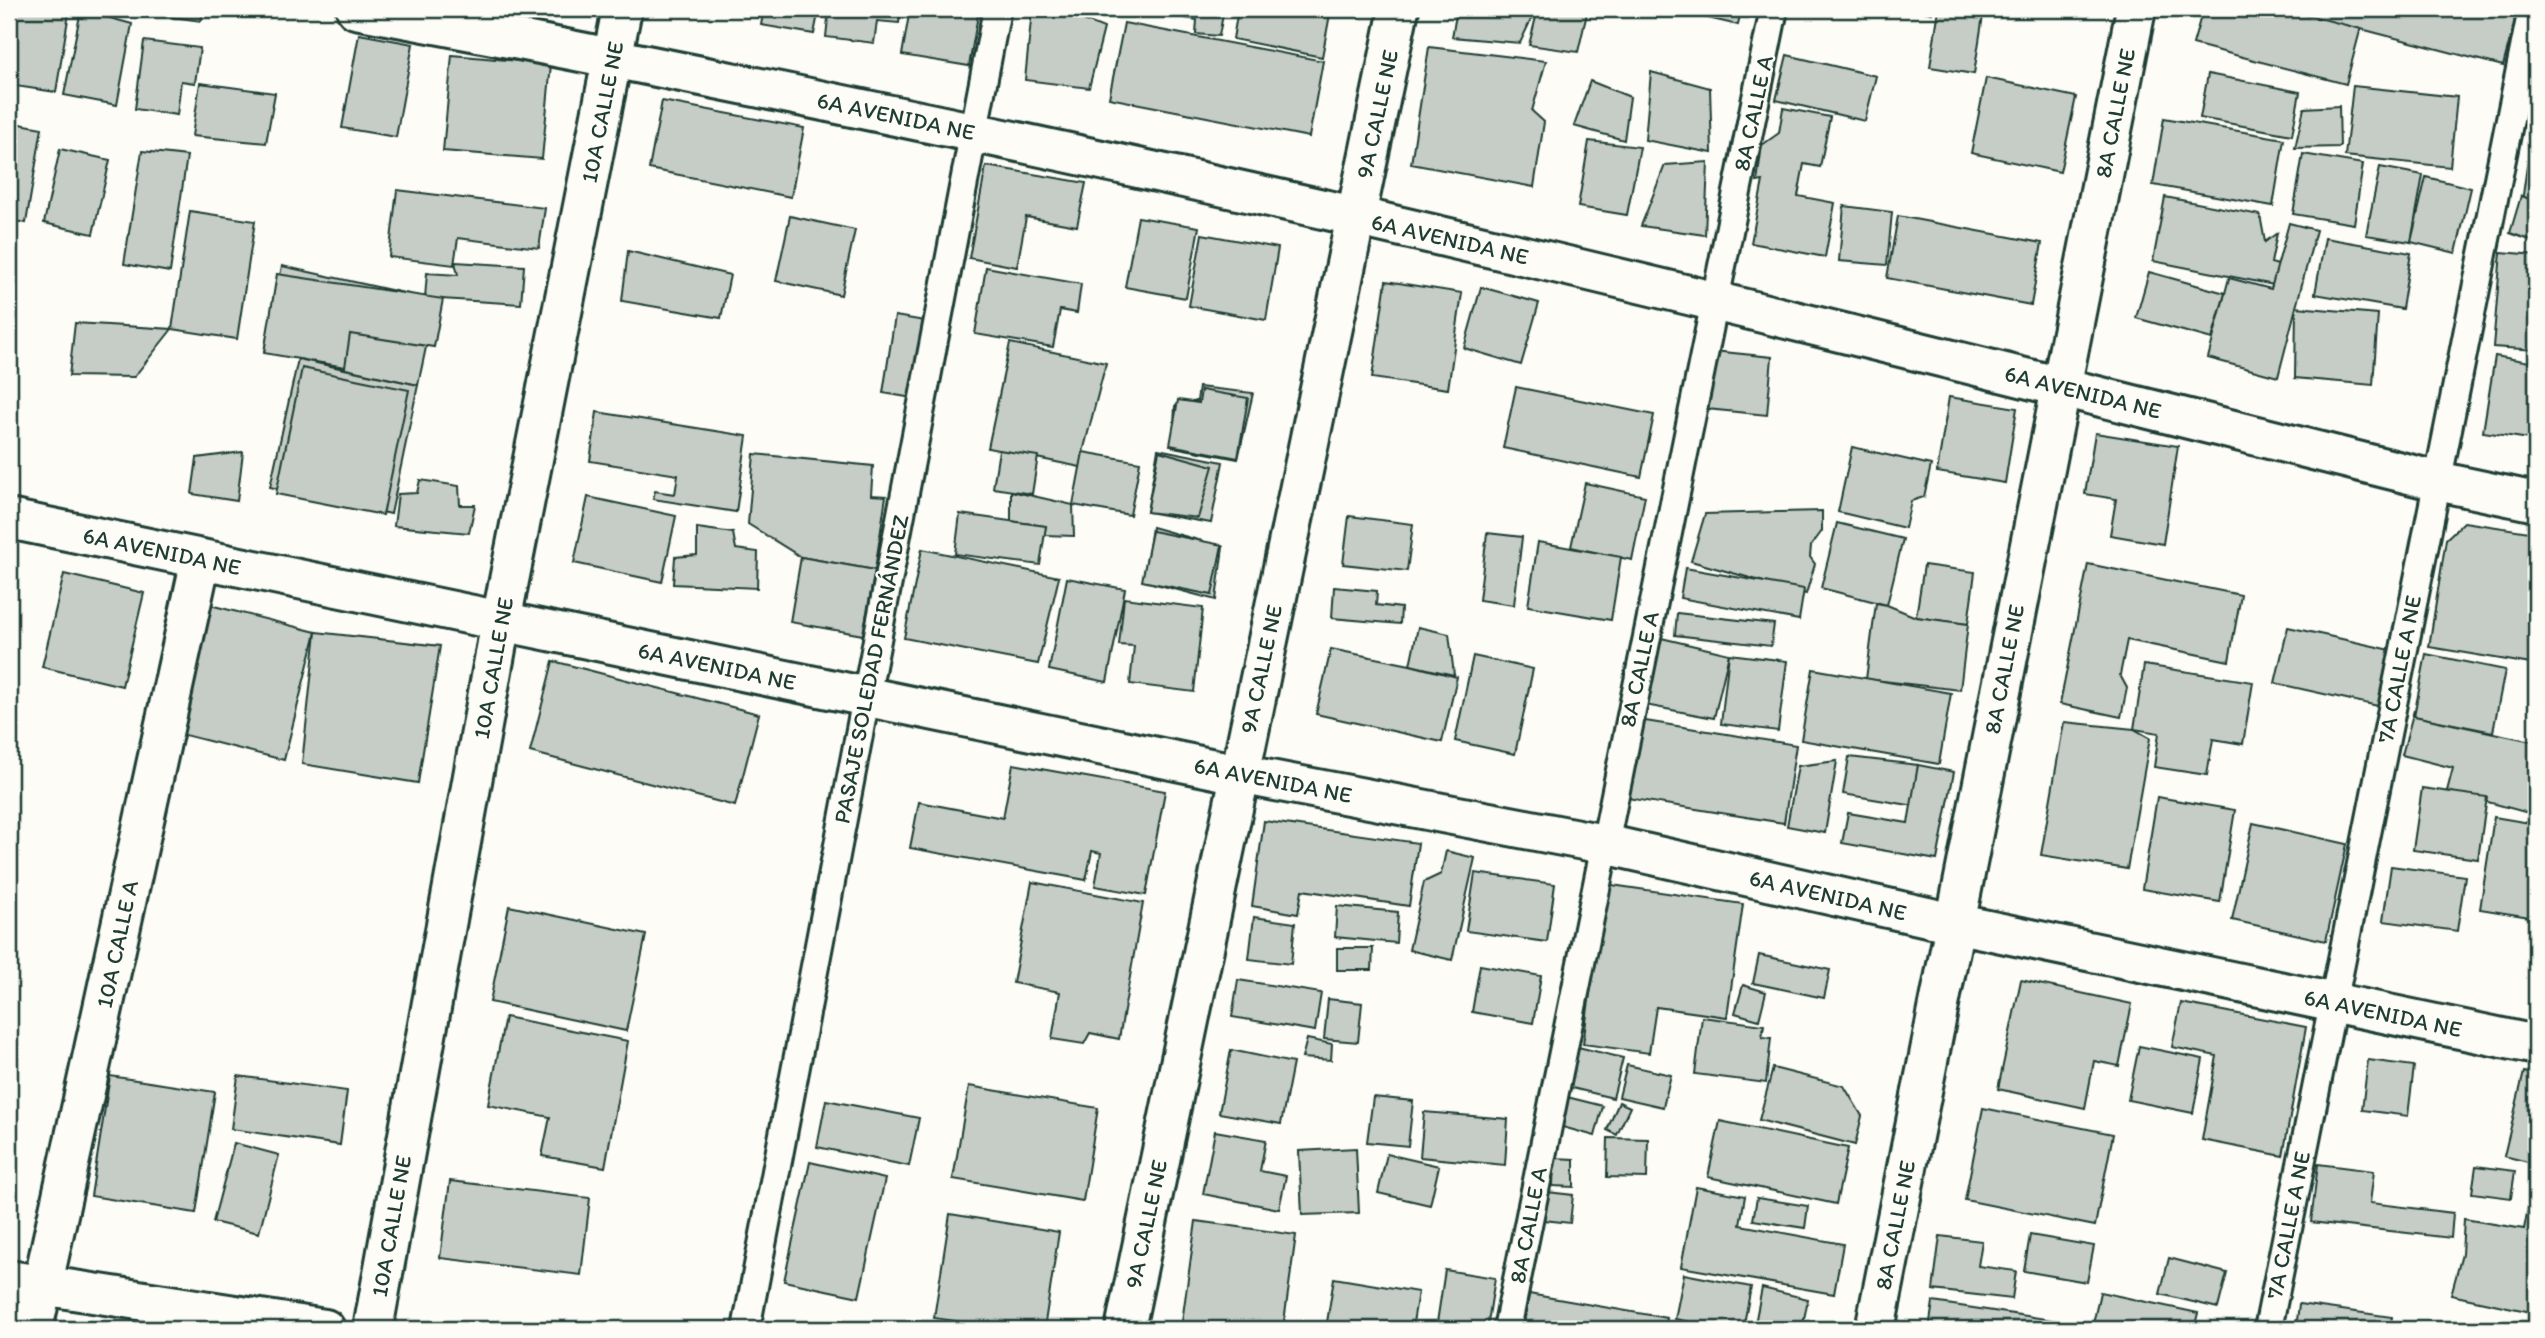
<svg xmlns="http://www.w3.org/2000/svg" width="2545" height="1338" font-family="Itim,sans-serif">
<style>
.building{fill:#c6cdc7;stroke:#1f3d34;stroke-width:2}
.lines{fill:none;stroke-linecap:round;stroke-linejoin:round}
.lane-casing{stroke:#1f3d34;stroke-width:32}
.street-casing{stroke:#1f3d34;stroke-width:44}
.secondary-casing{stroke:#1f3d34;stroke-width:44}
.lane{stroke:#fdfcf7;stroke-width:26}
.street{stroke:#fdfcf7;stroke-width:38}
.secondary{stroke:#fdfcf7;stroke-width:38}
.labels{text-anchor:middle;stroke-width:5;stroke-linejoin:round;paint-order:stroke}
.street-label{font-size:23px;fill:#1f3d34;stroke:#fdfcf7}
</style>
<rect width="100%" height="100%" fill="#fdfcf7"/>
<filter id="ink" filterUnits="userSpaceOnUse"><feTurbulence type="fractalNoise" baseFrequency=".0143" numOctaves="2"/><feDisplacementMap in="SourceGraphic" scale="14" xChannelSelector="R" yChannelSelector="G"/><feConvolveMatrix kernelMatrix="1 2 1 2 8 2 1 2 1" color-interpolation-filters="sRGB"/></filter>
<g filter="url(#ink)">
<!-- building -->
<g class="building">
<path d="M9 9H53L69 13 56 92 9 85Z"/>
<path d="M151 9H204L201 21 150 14Z"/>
<path d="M764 9H819L814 34 761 25Z"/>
<path d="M829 9H901L899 23 877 21 874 43 826 37Z"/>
<path d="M910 9H979L969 66 902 55Z"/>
<path d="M1185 9H1224L1219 36 1196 34 1197 20 1184 18Z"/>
<path d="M1238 9H1331L1322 57 1233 39Z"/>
<path d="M1457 9H1536L1520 43 1452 37Z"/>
<path d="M1538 9H1588L1578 52 1529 45Z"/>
<path d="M1669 9H1741L1738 25Z"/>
<path d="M1911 9H1933L1932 13Z"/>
<path d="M1939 9H1984L1974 74 1930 67Z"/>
<path d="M2029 9H2077L2076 12Z"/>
<path d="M2203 9H2351L2365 12 2346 84 2193 44Z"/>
<path d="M2292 9H2518L2503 66 2292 11Z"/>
<path d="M81 10 132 24 117 105 64 95Z"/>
<path d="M1032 10 1071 15 1104 28 1089 88 1025 80Z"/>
<path d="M1124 23 1323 61 1309 137 1109 98Z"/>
<path d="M359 34 413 44 396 137 342 128Z"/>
<path d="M144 41 200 48 195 83 181 81 177 115 135 109Z"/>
<path d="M1429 47 1546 61 1532 111 1544 122 1534 187 1411 164Z"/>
<path d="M452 55 551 64 542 159 443 151Z"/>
<path d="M1787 55 1876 76 1865 121 1776 100Z"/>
<path d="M1651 72 1710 88 1712 153 1645 140Z"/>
<path d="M2208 74 2300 92 2292 135 2200 118Z"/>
<path d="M1986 78 2076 97 2060 172 1971 153Z"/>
<path d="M1590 81 1630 97 1624 140 1574 126Z"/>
<path d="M200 83 275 93 266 143 192 136Z"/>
<path d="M2353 86 2457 97 2450 167 2345 156Z"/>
<path d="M662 101 804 128 791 197 649 169Z"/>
<path d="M2339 106 2340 147 2295 148 2304 108Z"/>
<path d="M1783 108 1830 117 1820 167 1804 164 1798 196 1835 203 1825 257 1751 243 1763 181 1757 182 1762 145 1779 133Z"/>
<path d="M2164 118 2284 139 2273 206 2153 185Z"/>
<path d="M9 122 42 128 26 223 9 220Z"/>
<path d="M2531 137 2536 138V204L2522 202Z"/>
<path d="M1589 141 1640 147 1627 215 1578 207Z"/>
<path d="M60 149 110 160 93 234 44 223Z"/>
<path d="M142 151 187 156 170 272 124 264Z"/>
<path d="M2303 154 2363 164 2354 224 2293 214Z"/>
<path d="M1708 162 1705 235 1641 226 1665 165Z"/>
<path d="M986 166 1086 183 1077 226 1026 217 1017 267 969 258Z"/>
<path d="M2380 167 2423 175 2411 242 2366 235Z"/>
<path d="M2426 177 2471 188 2456 253 2411 242Z"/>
<path d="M397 190 545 208 539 248 458 238 454 265 389 257Z"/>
<path d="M2521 196 2536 201V242L2510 233Z"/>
<path d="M2165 197 2260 215 2265 242 2277 233 2271 263 2278 265 2274 285 2153 261Z"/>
<path d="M1844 206 1892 212 1887 265 1839 261Z"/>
<path d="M190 211 255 221 237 339 172 329Z"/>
<path d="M790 216 855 230 841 295 776 281Z"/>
<path d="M1898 216 2042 243 2031 305 1887 278Z"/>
<path d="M1138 217 1199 227 1186 298 1125 287Z"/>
<path d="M2289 223 2316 230 2278 377 2208 358 2229 278 2271 289Z"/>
<path d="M1202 234 1278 248 1266 320 1189 306Z"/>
<path d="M2325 238 2411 253 2402 309 2315 294Z"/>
<path d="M628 251 730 275 721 318 622 301Z"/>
<path d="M2501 252 2536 255V350L2493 347Z"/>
<path d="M455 262 524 266 521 304 425 298 427 273 458 275Z"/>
<path d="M282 266 436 300 418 385 264 351Z"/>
<path d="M986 267 1081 284 1077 313 1060 310 1053 347 975 334Z"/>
<path d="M2149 272 2225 293 2212 339 2136 318Z"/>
<path d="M277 274 443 299 434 347 350 334 345 367 264 353Z"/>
<path d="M1386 281 1462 293 1448 389 1372 378Z"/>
<path d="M1481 287 1539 303 1521 365 1464 348Z"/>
<path d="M2296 307 2378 314 2373 385 2295 378Z"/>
<path d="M895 316 925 321 913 398 883 393Z"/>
<path d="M75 323 172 329 134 377 69 376Z"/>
<path d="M1010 343 1106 363 1083 452 1085 468 988 448Z"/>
<path d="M1713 351 1772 357 1767 415 1707 409Z"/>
<path d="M2495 356 2536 363V440L2483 432Z"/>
<path d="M298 359 418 385 391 514 270 487Z"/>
<path d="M302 368 409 390 383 515 276 494Z"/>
<path d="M1199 387 1253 393 1238 459 1173 447 1175 406 1197 401Z"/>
<path d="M1516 387 1654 415 1641 477 1503 448Z"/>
<path d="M1201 390 1248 398 1238 458 1170 445 1178 400 1199 403Z"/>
<path d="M1949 397 2017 408 2005 483 1937 472Z"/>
<path d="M597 412 747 436 736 512 653 499 655 491 675 494 678 475 590 461Z"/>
<path d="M2095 433 2178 446 2163 544 2110 535 2116 499 2085 494Z"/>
<path d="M1852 447 1931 465 1924 497 1911 501 1905 528 1838 512Z"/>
<path d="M1158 449 1223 462 1211 523 1147 512Z"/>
<path d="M999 450 1038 456 1032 494 993 488Z"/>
<path d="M1159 451 1213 466 1198 518 1147 512Z"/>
<path d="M243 452 237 501 192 494 197 458Z"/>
<path d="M1083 452 1140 462 1130 515 1073 505Z"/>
<path d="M754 454 873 466 871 495 886 496 875 570 801 557 748 524Z"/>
<path d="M420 480 459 486 460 505H475L469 533 394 526 398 494 417 493Z"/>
<path d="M1585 483 1645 496 1632 560 1571 547Z"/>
<path d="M1011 491 1073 505 1074 536 1044 535 1046 526 1011 521Z"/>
<path d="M588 497 676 516 662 582 574 563Z"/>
<path d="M1822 511V531L1811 546 1810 557 1815 564 1806 594 1691 561 1705 514Z"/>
<path d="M960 514 1046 526 1040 565 955 554Z"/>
<path d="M1349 516 1413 524 1407 571 1343 564Z"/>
<path d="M2464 522 2536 533V631L2531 664 2429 647 2446 539Z"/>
<path d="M1837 523 1903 539 1887 605 1821 588Z"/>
<path d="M1152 527 1223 547 1216 600 1144 581Z"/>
<path d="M697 528 733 533 736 549 758 552 757 588 673 584 675 557 697 555Z"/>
<path d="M1152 531 1222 545 1212 595 1142 581Z"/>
<path d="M1487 533 1522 537 1514 605 1479 600Z"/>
<path d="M1538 542 1621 557 1611 620 1528 606Z"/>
<path d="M922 549 1059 577 1038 664 904 638Z"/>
<path d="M801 557 875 570 863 635 790 622Z"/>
<path d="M2088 564 2241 595 2229 661 2127 640 2120 675 2127 688 2121 717 2060 704Z"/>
<path d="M1924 565 1975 572 1968 624 1916 617Z"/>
<path d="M1685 568 1804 589 1799 620 1680 598Z"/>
<path d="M64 574 144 593 122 686 42 667Z"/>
<path d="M1067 578 1125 589 1107 682 1049 670Z"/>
<path d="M1334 587 1377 591 1376 605 1401 608 1400 624 1332 618Z"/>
<path d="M1124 598 1203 608 1194 692 1130 684 1134 646 1119 645Z"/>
<path d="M1876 603 1887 605 1916 617 1968 624 1960 690 1866 679Z"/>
<path d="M210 605 316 632 284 760 177 733Z"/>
<path d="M1677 613 1774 624 1771 646 1675 635Z"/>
<path d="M1418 627 1449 634 1454 675 1410 665Z"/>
<path d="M2288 627 2391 650 2378 706 2275 683Z"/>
<path d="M316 632 440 646 418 783 302 764Z"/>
<path d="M1657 637 1729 654 1714 718 1645 705Z"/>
<path d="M1331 649 1410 665 1457 677 1442 742 1316 714Z"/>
<path d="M1729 654 1787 661 1778 731 1721 724Z"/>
<path d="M2426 654 2505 670 2493 732 2414 716Z"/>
<path d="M1473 656 1533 669 1515 754 1455 741Z"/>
<path d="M553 661 759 714 735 806 530 752Z"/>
<path d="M2144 665 2253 682 2243 744 2213 739 2207 775 2154 767 2159 733 2134 729Z"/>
<path d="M1813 669 1951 693 1939 764 1801 740Z"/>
<path d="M2414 710V716L2536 742V815L2447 791 2453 768 2402 755Z"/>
<path d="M1639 720 1796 745 1784 823 1627 798Z"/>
<path d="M2064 722 2134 729 2150 738 2127 869 2041 855Z"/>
<path d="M1849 757 1918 765 1915 806 1843 794Z"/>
<path d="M1837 761 1825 833 1787 826 1798 766Z"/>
<path d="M1013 764 1165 791 1146 895 1095 886 1101 853 1092 851 1086 880 910 848 919 802 1003 818Z"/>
<path d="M1918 765 1954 772 1937 860 1842 843 1848 813 1908 823Z"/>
<path d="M2422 788 2487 797 2478 859 2413 850Z"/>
<path d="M2157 797 2235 810 2220 902 2142 889Z"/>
<path d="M2494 817 2536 824V918L2480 909Z"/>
<path d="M1264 821 1418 843 1409 906 1302 890 1298 914 1252 906Z"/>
<path d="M2253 823 2347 844 2326 941 2232 920Z"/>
<path d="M1446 851 1475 858 1452 960 1409 950 1424 882 1441 874Z"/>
<path d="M2391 866 2465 876 2457 931 2383 921Z"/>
<path d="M1475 873 1555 884 1547 942 1466 931Z"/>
<path d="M1032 882 1143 903 1119 1039 1090 1033 1084 1044 1052 1039 1060 992 1013 983Z"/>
<path d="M1605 884 1743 904 1727 1017 1656 1007 1649 1053 1583 1044Z"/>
<path d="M509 906 646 935 626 1031 490 1002Z"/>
<path d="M1337 906 1398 912 1396 943 1335 937Z"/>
<path d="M1254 917 1295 923 1291 964 1249 959Z"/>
<path d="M1337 948H1373L1372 970H1337Z"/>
<path d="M1759 955 1830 970 1824 998 1753 983Z"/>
<path d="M1480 965 1541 976 1533 1023 1472 1012Z"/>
<path d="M1238 980 1321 993 1315 1031 1232 1017Z"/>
<path d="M2021 980 2132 1004 2119 1066 2094 1061 2085 1108 1998 1089Z"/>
<path d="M1743 985 1766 992 1759 1020 1735 1013Z"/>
<path d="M1328 999 1362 1003 1358 1042 1324 1039Z"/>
<path d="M2181 1003 2306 1027 2283 1156 2202 1140 2217 1056 2172 1047Z"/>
<path d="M505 1017 628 1041 605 1167 542 1156 550 1117 488 1105Z"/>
<path d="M1702 1017 1764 1025 1762 1037 1771 1038 1766 1083 1695 1074Z"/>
<path d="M1307 1039 1332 1044 1331 1060 1302 1058Z"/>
<path d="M2139 1046 2203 1059 2193 1113 2128 1100Z"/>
<path d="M1578 1047 1623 1058 1613 1098 1568 1087Z"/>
<path d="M1231 1050 1293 1063 1281 1124 1219 1113Z"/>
<path d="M2368 1060 2414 1066 2408 1116 2362 1110Z"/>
<path d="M1627 1065 1671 1075 1663 1107 1619 1097Z"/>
<path d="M1773 1068 1844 1086 1862 1116 1855 1145 1759 1120Z"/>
<path d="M2524 1072 2536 1075V1194L2529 1193 2536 1164 2504 1156Z"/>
<path d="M110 1076 215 1092 196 1213 91 1196Z"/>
<path d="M238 1076 347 1091 340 1145 231 1129Z"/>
<path d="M969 1086 1098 1108 1083 1201 953 1179Z"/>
<path d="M1373 1097 1413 1101 1408 1146 1367 1142Z"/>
<path d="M1567 1097 1603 1106 1595 1136 1559 1126Z"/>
<path d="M826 1100 919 1118 909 1166 817 1147Z"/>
<path d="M1619 1102 1630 1107 1617 1135 1607 1130Z"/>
<path d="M1983 1108 2113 1134 2095 1226 1965 1200Z"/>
<path d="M1424 1112 1508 1119 1505 1165 1420 1157Z"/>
<path d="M1720 1121 1848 1148 1836 1204 1708 1177Z"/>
<path d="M1215 1131 1266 1140 1260 1171 1286 1176 1279 1209 1203 1194Z"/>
<path d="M1608 1138 1648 1139 1647 1178 1607 1177Z"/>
<path d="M234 1143 279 1155 259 1233 213 1222Z"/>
<path d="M1356 1148 1359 1213 1302 1215 1299 1151Z"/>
<path d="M1387 1154 1439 1166 1430 1205 1378 1193Z"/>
<path d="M1554 1158 1574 1159V1187L1553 1186Z"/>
<path d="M810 1162 885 1179 859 1297 784 1281Z"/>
<path d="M2318 1164 2374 1171 2370 1203 2453 1213 2451 1238 2311 1222Z"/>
<path d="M2476 1166 2515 1171 2511 1198 2472 1193Z"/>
<path d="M450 1181 590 1198 581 1275 440 1258Z"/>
<path d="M1696 1187 1745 1196 1740 1225 1843 1244 1834 1294 1681 1267Z"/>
<path d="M1547 1192 1573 1195 1570 1223 1544 1220Z"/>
<path d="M1757 1198 1808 1206 1805 1228 1753 1220Z"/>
<path d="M2528 1208 2536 1209V1313L2451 1295 2462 1254 2464 1219 2524 1229Z"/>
<path d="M950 1214 1059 1232 1044 1329H1011L934 1318Z"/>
<path d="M1196 1221 1296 1235 1283 1329H1181Z"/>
<path d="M2030 1235 2094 1246 2087 1282 2024 1271Z"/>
<path d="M1940 1236 1982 1241 1978 1266 2016 1271 2012 1299 1933 1290Z"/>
<path d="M2169 1258 2227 1273 2218 1308 2160 1294Z"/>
<path d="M1445 1270 1495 1278 1487 1329H1436Z"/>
<path d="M1684 1274 1751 1287 1743 1329H1727L1675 1319Z"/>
<path d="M1334 1278 1418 1292 1412 1329H1326Z"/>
<path d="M1762 1288 1808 1299 1802 1329H1754Z"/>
<path d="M2100 1292 2198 1313 2194 1329H2092Z"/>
<path d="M1529 1294 1667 1318 1665 1329H1523Z"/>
<path d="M1933 1302 2073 1323 2072 1329H1929Z"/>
<path d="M2299 1304 2392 1317 2390 1329H2296Z"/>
</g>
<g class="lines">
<!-- lane casing -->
<g class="lane-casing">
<g id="lane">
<path d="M746 1329 997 9"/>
<path d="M1507 1329 1774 9"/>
<path d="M2268 1329 2532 9"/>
</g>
</g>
<!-- street casing -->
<g class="street-casing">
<g id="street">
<path d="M356 9C690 71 1022 141 1354 216 1716 299 2076 391 2437 481L2536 502"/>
<path d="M9 519 1239 774 1604 844 1954 923 2536 1045"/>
<path d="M9 1280 325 1329"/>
<path d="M33 1329 201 559"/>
<path d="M373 1329 501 621 622 9"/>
<path d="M1125 1329 1399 9"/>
</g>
</g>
<!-- secondary casing -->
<g class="secondary-casing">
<path id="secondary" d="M1875 1329 2136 9"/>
</g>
<!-- lane -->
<use href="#lane" class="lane"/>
<!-- street -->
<use href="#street" class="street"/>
<!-- secondary -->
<use href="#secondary" class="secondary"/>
</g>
</g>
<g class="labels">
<!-- street labels -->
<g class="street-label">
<text transform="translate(602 112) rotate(-79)" y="8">10A CALLE NE</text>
<text transform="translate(1753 113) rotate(-78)" y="8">8A CALLE A</text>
<text transform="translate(2115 113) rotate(-79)" y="8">8A CALLE NE</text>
<text transform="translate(1377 114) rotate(-78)" y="8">9A CALLE NE</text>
<text transform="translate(896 116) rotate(12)" y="8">6A AVENIDA NE</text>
<text transform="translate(1450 239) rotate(13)" y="8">6A AVENIDA NE</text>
<text transform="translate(2083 392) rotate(14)" y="8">6A AVENIDA NE</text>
<text transform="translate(162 551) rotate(12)" y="8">6A AVENIDA NE</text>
<text transform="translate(717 666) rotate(12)" y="8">6A AVENIDA NE</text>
<text transform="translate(493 668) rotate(-80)" y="8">10A CALLE NE</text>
<text transform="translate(871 669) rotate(-79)" y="8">PASAJE SOLEDAD FERNÁNDEZ</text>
<text transform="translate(1261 669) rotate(-78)" y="8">9A CALLE NE</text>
<text transform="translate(1639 669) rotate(-78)" y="8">8A CALLE A</text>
<text transform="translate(2004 669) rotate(-79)" y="8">8A CALLE NE</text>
<text transform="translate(2399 669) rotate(-79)" y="8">7A CALLE A NE</text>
<text transform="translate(1273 780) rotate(11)" y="8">6A AVENIDA NE</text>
<text transform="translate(1828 895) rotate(13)" y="8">6A AVENIDA NE</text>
<text transform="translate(117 944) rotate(-78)" y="8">10A CALLE A</text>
<text transform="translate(2383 1013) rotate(12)" y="8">6A AVENIDA NE</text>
<text transform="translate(1146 1224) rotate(-78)" y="8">9A CALLE NE</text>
<text transform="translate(1528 1225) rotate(-79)" y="8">8A CALLE A</text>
<text transform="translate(1895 1225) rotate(-79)" y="8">8A CALLE NE</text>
<text transform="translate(2288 1225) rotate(-79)" y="8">7A CALLE A NE</text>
<text transform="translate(391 1226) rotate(-80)" y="8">10A CALLE NE</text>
</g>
</g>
<!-- margin -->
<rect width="2545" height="1338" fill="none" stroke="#fdfcf7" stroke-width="35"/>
<rect x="18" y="18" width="2510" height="1303" fill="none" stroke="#1f3d34" stroke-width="2.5" filter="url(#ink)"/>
</svg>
